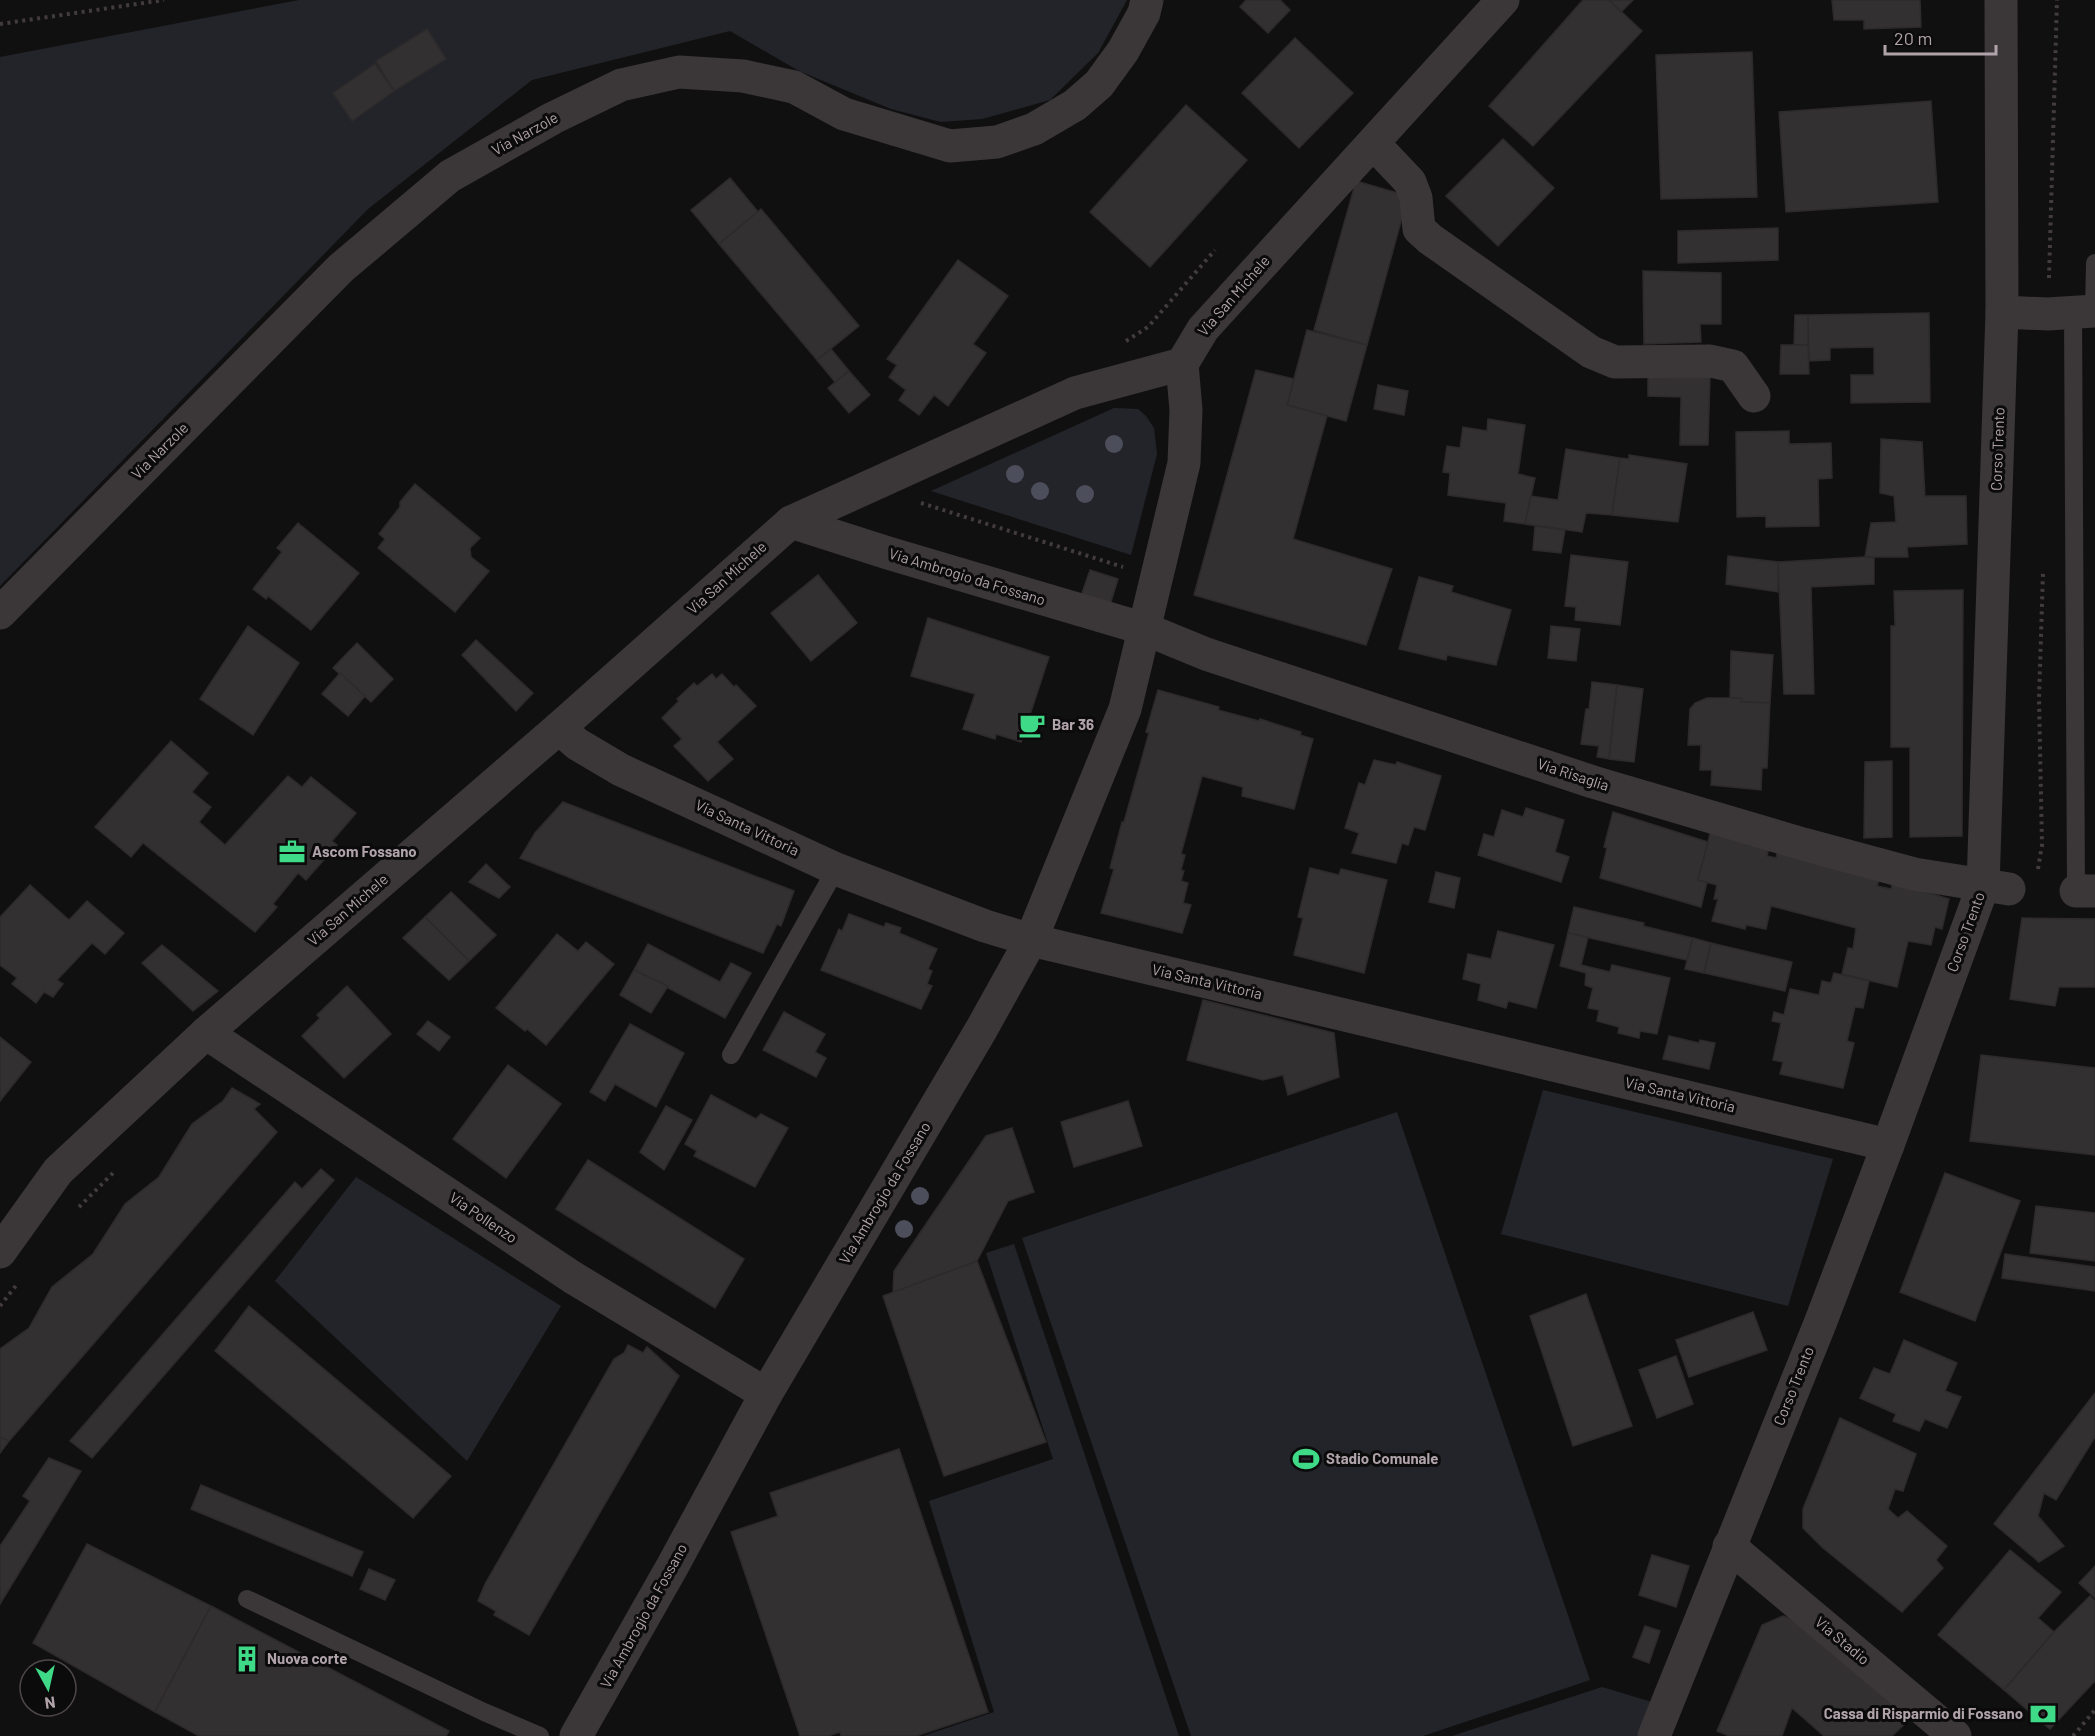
<svg xmlns="http://www.w3.org/2000/svg" width="2095" height="1736" font-family="Barlow,sans-serif">
<style>
.green{fill:#23242a}
.building{fill:#333031;stroke:#2d2a2b;stroke-width:1.5}
.lines{fill:none;stroke-linecap:round;stroke-linejoin:round}
.path{stroke:#423c3e;stroke-width:4;stroke-dasharray:3 4.5;stroke-linecap:butt}
.lane{stroke:#3b3738;stroke-width:18}
.street{stroke:#3b3738;stroke-width:33}
.tree{fill:#4c4e5b}
.labels{text-anchor:middle;stroke-width:6;stroke-linejoin:round;paint-order:stroke}
.street-label{font-size:15px;fill:#b0a3aa;stroke:#0c0b0b}
.poi-label{font-size:15px;font-weight:bold;fill:#b0a3aa;stroke:#0c0b0b;text-anchor:start}
</style>
<rect width="100%" height="100%" fill="#111010"/>
<!-- green -->
<g class="green">
<path d="M299 0H1127L1098 53 1050 100 982 119 941 122 891 109 799 71 730 31 532 80 368 209 0 586V57Z"/>
<path d="M1114 408 1138 409 1146 416 1154 428 1157 454 1131 555 931 491Z"/>
<path d="M1543 1090 1833 1159 1788 1306 1501 1234Z"/>
<path d="M1397 1112 1590 1680 1423 1736H1191L1022 1238Z"/>
<path d="M356 1177 561 1306 467 1461 275 1281Z"/>
<path d="M1014 1244 1179 1736H923L994 1712 929 1501 1053 1459 986 1253Z"/>
<path d="M1602 1687 1652 1702 1639 1736H1452Z"/>
</g>
<!-- building -->
<g class="building">
<path d="M1246 0H1280L1290 10 1268 33 1240 7Z"/>
<path d="M1583 0H1609L1642 31 1533 146 1489 106Z"/>
<path d="M1609 0H1633L1621 12Z"/>
<path d="M1832 0H1920L1921 27 1864 29V20H1834Z"/>
<path d="M427 29 446 59 394 91 376 61Z"/>
<path d="M1295 38 1353 93 1299 148 1242 93Z"/>
<path d="M1752 52 1757 197 1661 199 1656 55Z"/>
<path d="M375 64 394 91 352 121 333 93Z"/>
<path d="M1931 101 1938 202 1786 212 1779 112Z"/>
<path d="M1186 105 1247 160 1150 267 1090 212Z"/>
<path d="M1503 139 1554 188 1498 246 1446 196Z"/>
<path d="M730 178 758 212 719 244 691 210Z"/>
<path d="M1356 181 1408 196 1367 345 1314 330Z"/>
<path d="M761 209 859 326 817 360 719 244Z"/>
<path d="M1778 228V260L1678 263V231Z"/>
<path d="M958 260 1008 296 973 344 986 353 948 406 934 395 919 415 899 400 906 390 889 377 897 365 887 359Z"/>
<path d="M1643 271 1721 273V324H1700L1701 342 1644 344Z"/>
<path d="M1929 313 1930 402 1851 403V375H1874V347L1830 348V360L1809 361 1808 315Z"/>
<path d="M1795 315H1808V345H1794Z"/>
<path d="M1307 330 1367 345 1346 421 1287 405Z"/>
<path d="M1781 345H1808L1809 374H1780Z"/>
<path d="M831 349 849 371 835 382 817 360Z"/>
<path d="M1256 370 1294 379 1287 405 1327 416 1293 539 1392 569 1366 645 1194 595Z"/>
<path d="M849 371 870 395 849 413 828 388Z"/>
<path d="M1648 375 1710 376 1708 445H1680L1681 397 1648 396Z"/>
<path d="M1378 385 1408 391 1404 415 1374 409Z"/>
<path d="M1488 419 1525 425 1518 474 1535 478 1525 524 1504 521 1506 503 1448 495 1450 473 1443 472 1447 446 1460 448 1463 427 1487 431Z"/>
<path d="M1789 431V444L1831 443 1832 478 1818 479 1819 526 1766 527V516L1737 517 1736 432Z"/>
<path d="M1881 439 1922 442 1925 496H1966L1967 544 1907 547 1908 557H1865L1871 523 1896 522 1894 496 1880 493Z"/>
<path d="M1566 449 1620 458 1612 515 1586 513 1582 532 1525 524 1531 496 1558 500Z"/>
<path d="M1629 455 1687 464 1678 522 1612 515 1620 458 1629 459Z"/>
<path d="M415 484 480 538 470 548 471 557 489 571 455 612 378 548 385 539 379 534 400 507V502Z"/>
<path d="M298 523 359 573 311 630 268 596 266 599 253 589 282 552 277 548Z"/>
<path d="M1535 526 1565 530 1561 553 1533 550Z"/>
<path d="M1571 555 1628 562 1620 625 1575 620 1576 607 1565 606Z"/>
<path d="M1728 556 1778 562V592L1726 584Z"/>
<path d="M1865 557 1874 558V584L1811 587 1814 694H1784L1778 562Z"/>
<path d="M1090 570 1118 579 1109 608 1080 599Z"/>
<path d="M818 575 857 623 811 661 771 613Z"/>
<path d="M1419 577 1453 586 1451 592 1511 610 1496 665 1447 655 1446 660 1399 649Z"/>
<path d="M1963 590 1962 836 1910 837V747H1891V626H1895L1894 591Z"/>
<path d="M928 618 1049 657 1021 742 996 734 995 739 963 729 975 694 911 676Z"/>
<path d="M248 626 299 663 253 735 200 699Z"/>
<path d="M1551 626 1580 629 1576 661 1548 658Z"/>
<path d="M476 640 533 693 516 711 462 655Z"/>
<path d="M357 643 393 679 371 702 333 668Z"/>
<path d="M1731 651 1773 655 1770 703 1741 702 1742 698H1730Z"/>
<path d="M340 673 365 696 348 716 322 694Z"/>
<path d="M712 674 716 679 722 674 734 687 736 685 756 706 717 742 733 759 708 781 674 746 682 739 662 718 679 701 677 699 694 683 697 686Z"/>
<path d="M1592 682 1617 685 1609 759 1597 757 1599 746 1581 744 1586 709H1589Z"/>
<path d="M1617 685 1643 689 1634 762 1609 759Z"/>
<path d="M1158 690 1219 707 1218 710 1259 721 1260 719 1301 732 1300 735 1313 739 1294 809 1242 796 1243 787 1202 776 1181 854 1185 855 1181 870 1184 871 1181 881 1188 883 1183 903 1191 905 1182 933 1101 913 1114 869 1110 868 1122 822H1124L1149 733 1146 732Z"/>
<path d="M1707 698H1742L1741 702 1770 703 1767 768H1762L1761 790 1711 785 1712 770H1700L1701 745H1688L1690 709 1695 703Z"/>
<path d="M171 741 208 773 192 792 211 807 199 822 225 845 288 776 302 787 311 777 356 813 332 841 337 845 306 880 298 873 273 904 277 907 255 932 143 843 131 857 95 827Z"/>
<path d="M1374 760 1396 765 1397 762 1441 776 1425 830 1414 827 1408 845 1402 843 1396 863 1352 853 1359 833 1345 828 1359 783 1365 785Z"/>
<path d="M1892 761V837L1864 838 1865 762Z"/>
<path d="M563 802 794 891 781 926 777 924 763 953 520 858 535 833Z"/>
<path d="M1526 808 1564 820 1555 852 1569 857 1561 882 1478 855 1484 834 1494 837 1502 810 1523 817Z"/>
<path d="M1613 812 1708 842 1698 880 1707 882 1701 907 1600 878 1607 848 1604 847Z"/>
<path d="M1711 830 1769 847 1767 856 1776 858 1778 850 1879 880 1877 886 1891 889 1893 882 1949 899 1942 929 1935 927 1931 945 1908 941 1897 987 1842 974 1848 948 1853 949 1856 928 1771 906 1766 929 1746 925 1745 929 1712 921 1718 899H1714L1717 885 1698 880Z"/>
<path d="M486 864 510 887 499 898 469 882Z"/>
<path d="M1310 868 1339 875 1341 869 1387 880 1364 973 1294 955 1303 918 1298 917Z"/>
<path d="M1436 872 1460 878 1454 908 1429 902Z"/>
<path d="M30 885 69 920 87 901 124 933 105 954 92 943 57 980 63 984 53 997 44 992 36 1003 12 984 17 978 0 965V917Z"/>
<path d="M451 892 496 935 469 961 425 917Z"/>
<path d="M1574 907 1644 923 1643 926 1693 938 1687 960 1568 933Z"/>
<path d="M849 914 884 927 886 923 901 928 899 933 937 949 928 969 932 971 927 984 932 986 921 1009 821 970 839 929 842 931Z"/>
<path d="M425 917 469 961 449 980 403 938Z"/>
<path d="M2022 918 2095 919V987H2059L2055 1006 2010 999Z"/>
<path d="M1498 931 1554 945 1536 1008 1508 1001 1506 1008 1478 1000 1481 984 1463 979 1468 954 1491 959Z"/>
<path d="M1568 933 1588 937 1581 965 1610 972 1612 965 1670 978 1657 1034 1640 1031 1639 1038 1618 1033 1619 1027 1597 1021 1599 1010 1588 1008 1593 988 1585 985 1586 973 1560 966Z"/>
<path d="M557 934 578 951 586 942 614 964 546 1045 527 1029 525 1031 496 1008Z"/>
<path d="M1693 938 1711 943 1704 973 1685 969Z"/>
<path d="M1711 943 1792 962 1785 991 1704 973Z"/>
<path d="M648 944 720 982 731 963 751 973 725 1018 634 970Z"/>
<path d="M162 945 218 991 193 1011 142 963Z"/>
<path d="M634 970 668 986 651 1013 620 995Z"/>
<path d="M1834 973 1869 981 1863 1008 1855 1007 1847 1041 1854 1043 1843 1088 1780 1074 1783 1062 1773 1060 1781 1023 1772 1021 1774 1012 1784 1015 1790 989 1819 995 1822 981 1831 983Z"/>
<path d="M347 986 391 1034 344 1078 302 1036 320 1018 317 1015Z"/>
<path d="M1203 1000 1334 1033 1339 1077 1288 1095 1283 1075 1263 1080 1187 1060Z"/>
<path d="M784 1012 825 1034 815 1052 826 1058 816 1077 763 1050Z"/>
<path d="M428 1021 450 1037 439 1051 417 1034Z"/>
<path d="M630 1024 684 1053 656 1107 615 1084 605 1101 590 1092Z"/>
<path d="M1669 1036 1699 1043 1700 1040 1715 1043 1709 1069 1663 1059Z"/>
<path d="M0 1037 31 1062 0 1101Z"/>
<path d="M1981 1055 2095 1068V1155L1970 1141Z"/>
<path d="M508 1065 561 1104 506 1178 453 1139Z"/>
<path d="M232 1088 260 1104 254 1109 277 1132 9 1441 0 1437V1349L29 1328 52 1287 93 1254 125 1204 159 1177 192 1124 223 1101Z"/>
<path d="M711 1095 756 1119 761 1114 788 1128 755 1187 694 1156 697 1151 685 1144Z"/>
<path d="M1128 1101 1142 1146 1074 1167 1061 1122Z"/>
<path d="M666 1106 692 1120 664 1170 640 1152Z"/>
<path d="M1012 1128 1034 1192 1008 1201 977 1261 893 1293 894 1271 986 1136Z"/>
<path d="M588 1160 744 1259 715 1308 556 1209Z"/>
<path d="M321 1169 334 1180 92 1458 70 1441 295 1182 302 1189Z"/>
<path d="M1945 1173 2020 1201 1975 1321 1900 1292Z"/>
<path d="M2036 1206 2095 1213V1261L2030 1253Z"/>
<path d="M2005 1254 2095 1267V1291L2002 1278Z"/>
<path d="M977 1261 1046 1442 944 1476 883 1296Z"/>
<path d="M1586 1294 1632 1426 1573 1446 1530 1316Z"/>
<path d="M249 1306 451 1476 413 1518 215 1351Z"/>
<path d="M1753 1312 1767 1350 1689 1377 1676 1340Z"/>
<path d="M1904 1340 1957 1363 1945 1391 1961 1397 1947 1428 1925 1419 1919 1431 1893 1421 1896 1414 1860 1398 1874 1368 1890 1374Z"/>
<path d="M628 1345 643 1353 647 1347 679 1376 529 1635 494 1615 496 1611 478 1601 485 1584 614 1359 624 1353Z"/>
<path d="M1676 1356 1693 1404 1657 1418 1639 1370Z"/>
<path d="M2095 1393V1437L2056 1500 2044 1493 2038 1516 2064 1546 2039 1562 1994 1524Z"/>
<path d="M1840 1418 1916 1454 1903 1491 1895 1489 1888 1509 1898 1518 1907 1511 1947 1546 1936 1560 1943 1568 1902 1612 1823 1548 1803 1528V1509Z"/>
<path d="M0 1437 9 1441 0 1453Z"/>
<path d="M899 1449 988 1712 916 1736H841L840 1732 828 1736H800L731 1532 778 1516 770 1493Z"/>
<path d="M49 1458 81 1471 0 1604V1546L30 1501 23 1496Z"/>
<path d="M201 1485 363 1552 352 1576 191 1509Z"/>
<path d="M87 1544 211 1606 155 1712 33 1643Z"/>
<path d="M2010 1550 2061 1592 2038 1618 2054 1632 2004 1690 1938 1635Z"/>
<path d="M1652 1555 1689 1566 1676 1607 1639 1595Z"/>
<path d="M2095 1566V1598L2079 1583Z"/>
<path d="M369 1569 395 1580 385 1600 360 1589Z"/>
<path d="M2090 1596 2095 1601V1681L2050 1729 2004 1690 2054 1632Z"/>
<path d="M211 1606 449 1731 446 1736H199L155 1712Z"/>
<path d="M1783 1616 1799 1622 1912 1717 1892 1736H1824L1792 1708 1782 1736H1729L1717 1731 1762 1625Z"/>
<path d="M1645 1626 1660 1631 1649 1663 1633 1657Z"/>
</g>
<g class="lines">
<!-- path -->
<g class="path">
<path d="M0 24 164 0"/>
<path d="M2049 278 2057 0"/>
<path d="M1126 341 1148 327 1215 250"/>
<path d="M921 503 1123 567"/>
<path d="M2038 869 2042 845 2039 699 2043 573"/>
<path d="M79 1207 114 1172"/>
<path d="M0 1306 18 1283"/>
<path d="M2073 1736 2095 1710"/>
</g>
<!-- lane -->
<g class="lane">
<path d="M2094 311 2095 263"/>
<path d="M2073 312 2076 891"/>
<path d="M731 1055 836 869"/>
<path d="M247 1599 484 1712 540 1736"/>
</g>
<!-- street -->
<g class="street">
<path d="M1373 143 1410 182 1416 198 1419 229 1430 239 1591 352 1615 362 1710 361 1733 366 1754 396"/>
<path d="M2002 312 2048 314 2095 311"/>
<path d="M791 522 888 553 1145 629 1206 654 1593 782 1803 844 1914 874 2009 889"/>
<path d="M0 613 341 268 450 176 553 118 621 85 679 72 743 76 794 87 844 114 950 146 997 142 1034 129 1075 105 1099 84 1123 51 1144 13 1147 0"/>
<path d="M559 728 577 744 621 770 836 869 985 926 1031 940 1888 1145"/>
<path d="M2076 891H2095"/>
<path d="M206 1033 572 1277 766 1394"/>
<path d="M0 1252 58 1171 206 1033 559 728 791 522 1075 393 1182 364 1203 329 1503 0"/>
<path d="M1729 1546 1955 1736"/>
<path d="M576 1736 672 1567 766 1394 981 1030 1031 940 1125 709 1184 463 1186 410 1182 364"/>
<path d="M1654 1736 1821 1321 1888 1145 1983 886 2002 312 2001 0"/>
</g>
</g>
<!-- trees -->
<g class="tree">
<circle cx="1114" cy="444" r="9"/>
<circle cx="1015" cy="474" r="9"/>
<circle cx="1040" cy="491" r="9"/>
<circle cx="1085" cy="494" r="9"/>
<circle cx="920" cy="1196" r="9"/>
<circle cx="904" cy="1229" r="9"/>
</g>
<!-- icons -->
<defs>
<g id="cafe-bare" transform="scale(2.07)"><path d="M-5.5-4.5H6V0H3Q3 3.5 0 3.5H-2.5Q-5.5 3.5-5.5 0ZM3-3.2v2h1.7v-2ZM-6 4.5H4V6H-6Z" fill="#3fda87" stroke="#0c0b0b" stroke-width="2.5" paint-order="stroke"/></g>
<g id="office-bare" transform="scale(2.07)"><path d="M-6-3h4V-5.5h4V-3h4V5H-6ZM-1-4.5V-3h2v-1.5ZM-6 0V1H6V0Z" fill="#3fda87" stroke="#0c0b0b" stroke-width="2.5" paint-order="stroke"/></g>
<g id="stadium-bare" transform="scale(2.07)"><path d="M0-5a6.5 5 0 1 0 0 10a6.5 5 0 1 0 0-10ZM-3.5-1.8h7v3.6h-7Z" fill="#3fda87" stroke="#0c0b0b" stroke-width="2.5" paint-order="stroke"/></g>
<g id="building-bare" transform="scale(2.07)"><path d="M-4-6H4V6H1V3H-1V6H-4ZM-2.5-4.3h1.7v1.8h-1.7ZM.8-4.3h1.7v1.8H.8ZM-2.5-1h1.7V.8h-1.7ZM.8-1h1.7V.8H.8Z" fill="#3fda87" stroke="#0c0b0b" stroke-width="2.5" paint-order="stroke"/></g>
<g id="bank-bare" transform="scale(2.07)"><path d="M-6-4H6V4H-6ZM0-2.3a2.3 2.3 0 1 0 0 4.6a2.3 2.3 0 1 0 0-4.6Z" fill="#3fda87" stroke="#0c0b0b" stroke-width="2.5" paint-order="stroke"/></g>
</defs>
<g fill-rule="evenodd">
<use href="#cafe-bare" x="1032" y="725"/>
<use href="#office-bare" x="292" y="852"/>
<use href="#stadium-bare" x="1306" y="1459"/>
<use href="#building-bare" x="247" y="1659"/>
<use href="#bank-bare" x="2043" y="1714"/>
</g>
<g class="labels">
<!-- street labels -->
<g class="street-label">
<text transform="translate(525 134) rotate(-29)" y="5">Via Narzole</text>
<text transform="translate(1234 296) rotate(-49)" y="5">Via San Michele</text>
<text transform="translate(1998 449) rotate(-88)" y="5">Corso Trento</text>
<text transform="translate(160 451) rotate(-45)" y="5">Via Narzole</text>
<text transform="translate(967 577) rotate(17)" y="5">Via Ambrogio da Fossano</text>
<text transform="translate(727 578) rotate(-42)" y="5">Via San Michele</text>
<text transform="translate(1573 775) rotate(18)" y="5">Via Risaglia</text>
<text transform="translate(747 828) rotate(25)" y="5">Via Santa Vittoria</text>
<text transform="translate(348 910) rotate(-41)" y="5">Via San Michele</text>
<text transform="translate(1966 932) rotate(-70)" y="5">Corso Trento</text>
<text transform="translate(1207 982) rotate(13)" y="5">Via Santa Vittoria</text>
<text transform="translate(1680 1095) rotate(13)" y="5">Via Santa Vittoria</text>
<text transform="translate(885 1193) rotate(-59)" y="5">Via Ambrogio da Fossano</text>
<text transform="translate(483 1218) rotate(34)" y="5">Via Pollenzo</text>
<text transform="translate(1794 1386) rotate(-68)" y="5">Corso Trento</text>
<text transform="translate(644 1616) rotate(-61)" y="5">Via Ambrogio da Fossano</text>
<text transform="translate(1842 1641) rotate(40)" y="5">Via Stadio</text>
</g>
<!-- poi labels -->
<g class="poi-label">
<text x="1052" y="730">Bar 36</text>
<text x="312" y="857">Ascom Fossano</text>
<text x="1326" y="1464">Stadio Comunale</text>
<text x="267" y="1664">Nuova corte</text>
<text x="2023" y="1719" text-anchor="end">Cassa di Risparmio di Fossano</text>
</g>
</g>
<!-- north arrow -->
<g transform="translate(48 1688) rotate(172)"><circle r="28" fill="#0c0b0b" stroke="#4e484b" stroke-width="1.5"/>
<path d="M0-4.5L10 22L0 15L-10 22Z" fill="#3fda87"/>
<text y="-9" font-size="16" font-weight="bold" text-anchor="middle" fill="#b0a3aa">N</text>
</g>
<!-- scale -->
<path d="M1885 45v9h111v-9" fill="none" stroke="#b0a3aa" stroke-width="3"/>
<text x="1894" y="45" font-size="18" fill="#b0a3aa" stroke="#0c0b0b" stroke-width="4.5" paint-order="stroke">20 m</text>
</svg>
